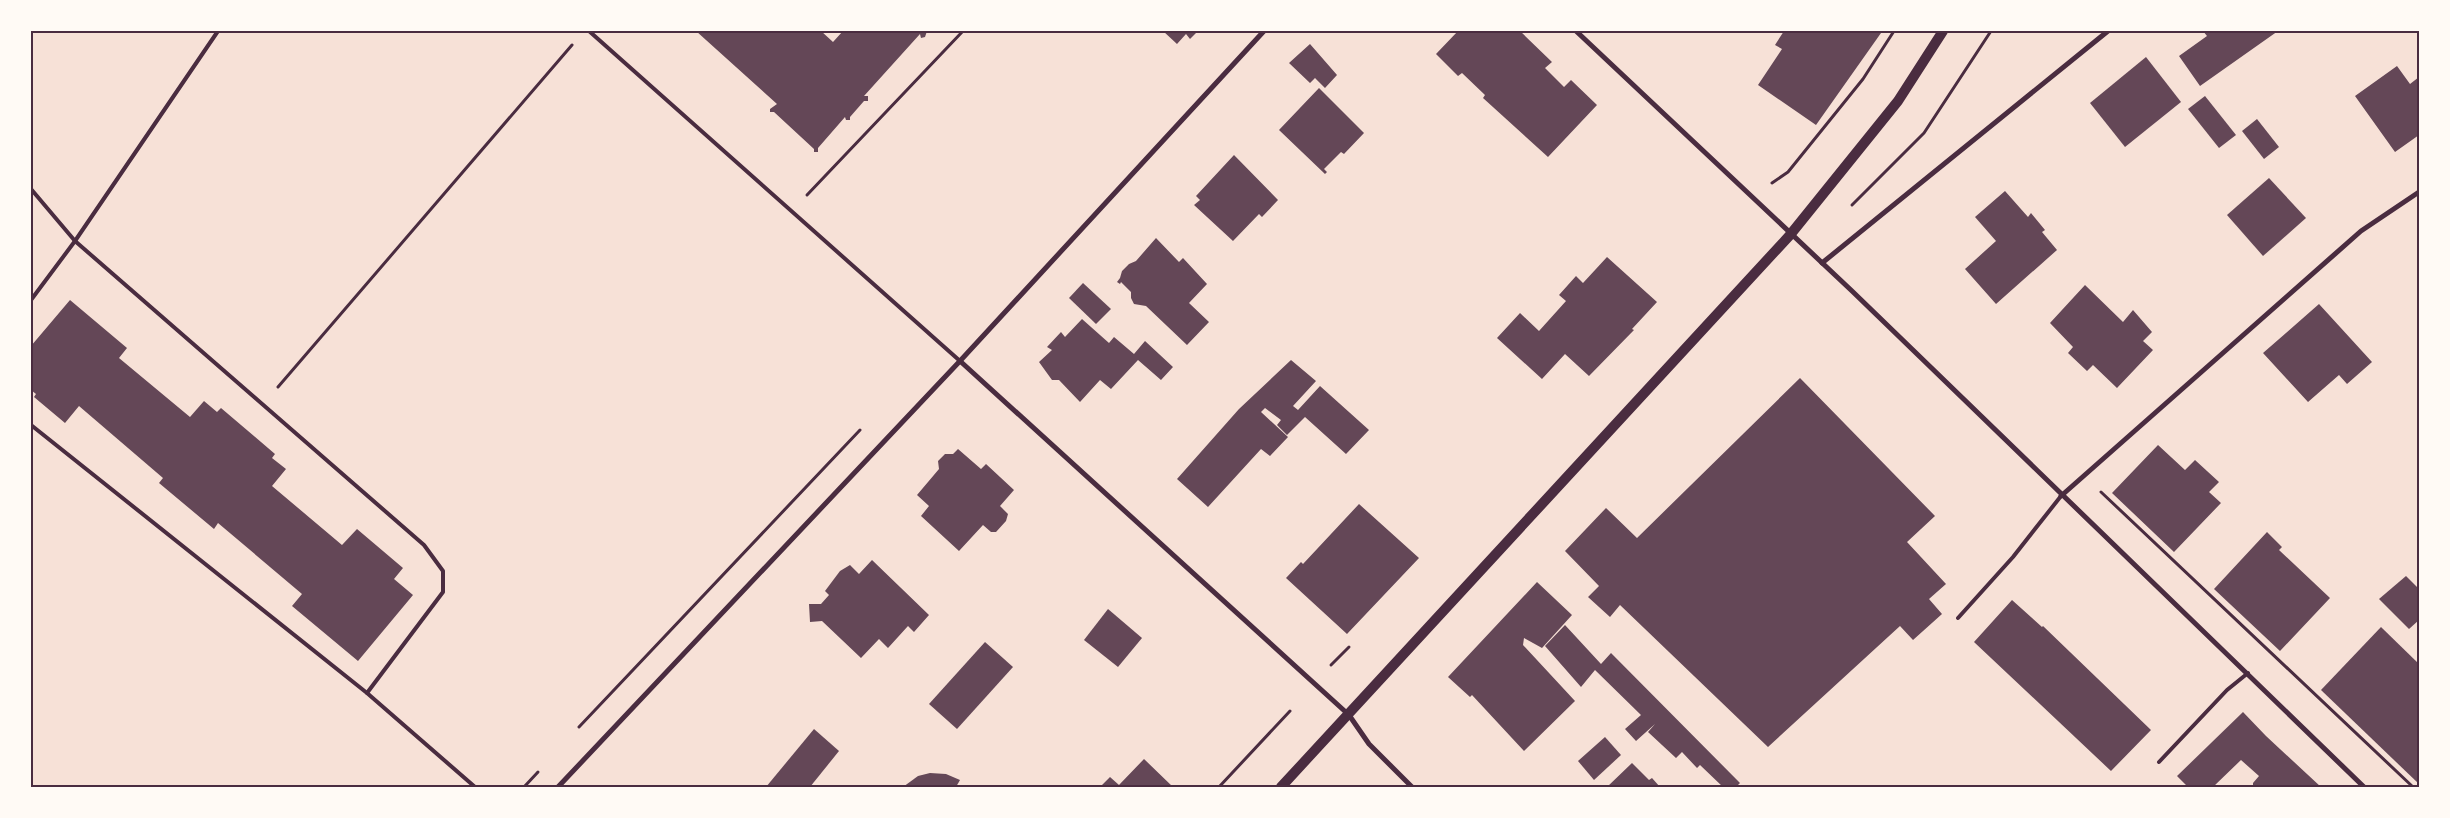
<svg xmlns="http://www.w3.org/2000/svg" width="2450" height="818" font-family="Roboto,sans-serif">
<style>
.building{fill:#644757}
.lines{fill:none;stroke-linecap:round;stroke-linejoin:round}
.path{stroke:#4a2c40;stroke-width:3}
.service{stroke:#4a2c40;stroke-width:4}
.minor{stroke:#4a2c40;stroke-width:5}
.secondary{stroke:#4a2c40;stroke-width:10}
.neatline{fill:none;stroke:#4a2c40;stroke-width:2}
</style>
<rect width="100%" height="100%" fill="#f7e1d7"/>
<!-- building -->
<g class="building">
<path d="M696 31H821L833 42 843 31H927L925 37 921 38 920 34 864 96H868V101H864L850 117V120H846L845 117 818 148V152H814V149L774 112H770V109L777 104Z"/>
<path d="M1163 31H1198L1190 39 1186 34 1177 44Z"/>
<path d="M1458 31H1520L1552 62 1545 68 1564 87 1571 80 1597 105 1548 157 1483 98 1485 95 1462 73 1458 76 1436 54Z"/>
<path d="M1784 31H1878L1881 33 1816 125 1758 85 1782 49 1775 45Z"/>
<path d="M2203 31H2278L2200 86 2179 56 2207 36Z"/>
<path d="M1310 44 1337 75 1325 88 1315 78 1310 83 1289 63Z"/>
<path d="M2146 57 2181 102 2125 147 2090 103Z"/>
<path d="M2397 66 2410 84 2419 77V135L2395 152 2355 96Z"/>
<path d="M1319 88 1364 133 1344 154 1341 152 1324 169 1327 172 1325 174 1279 130Z"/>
<path d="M2205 96 2236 135 2219 148 2188 109Z"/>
<path d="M2257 119 2279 147 2264 159 2242 131Z"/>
<path d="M1234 155 1278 200 1262 217 1259 214 1233 241 1194 205 1200 200 1196 196Z"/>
<path d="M2269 178 2306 218 2263 256 2227 215Z"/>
<path d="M2005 191 2028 217 2031 213 2045 230 2042 232 2057 250 1996 304 1965 269 1996 241 1975 217Z"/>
<path d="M1156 238 1179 262 1183 258 1207 284 1189 303 1209 322 1187 345 1146 306 1134 304 1131 298V292L1121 282 1120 284 1117 282 1120 278 1122 271 1129 264 1136 261Z"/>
<path d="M1607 257 1657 302 1632 329 1634 330 1589 376 1565 354 1542 379 1497 338 1520 313 1539 331 1566 301 1559 295 1576 276 1583 283Z"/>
<path d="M1083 283 1111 309 1096 324 1069 298Z"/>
<path d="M2085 285 2123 322 2133 310 2152 332 2143 341 2153 350 2117 388 2093 365 2087 371 2068 353 2073 347 2050 323Z"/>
<path d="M70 300 127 348 119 358 190 417 204 401 217 412 221 408 275 454 272 458 286 469 272 486 342 545 357 529 403 568 394 579 413 595 358 661 292 606 302 594 218 523 214 529 159 483 163 478 79 406 65 423 34 397 36 394 31 390V346Z"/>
<path d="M2319 304 2372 362 2347 384 2339 375 2308 402 2263 353Z"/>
<path d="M1082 319 1109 343 1114 337 1134 354 1145 341 1173 367 1161 380 1138 360 1111 389 1100 380 1080 402 1059 380H1052L1039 362 1052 350 1047 347 1061 332 1065 337Z"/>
<path d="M1291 360 1316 381 1293 406 1298 410 1320 386 1369 430 1346 454 1305 417 1287 435 1277 425 1281 420 1265 408 1261 412 1288 437 1270 456 1261 449 1208 507 1177 479 1239 409Z"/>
<path d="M1800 378 1935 516 1907 542 1946 584 1929 599 1942 614 1913 640 1900 626 1768 747 1620 605 1610 617 1588 597 1599 586 1565 551 1606 508 1637 538Z"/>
<path d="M2158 445 2185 470 2195 460 2219 482 2209 492 2221 503 2174 552 2112 493Z"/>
<path d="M958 449 981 469 986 464 1014 490 1000 506 1008 514 1006 521 996 532H991L983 525 959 551 921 516 929 506 917 495 939 469 938 461 945 454H953Z"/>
<path d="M1359 504 1419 558 1347 634 1286 578 1301 562 1303 564Z"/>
<path d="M2267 532 2282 547 2279 550 2330 598 2280 651 2214 589Z"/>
<path d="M872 560 929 615 914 632 908 626 888 648 879 639 861 658 822 621 810 622 809 604H821L829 595 825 591 840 571 850 565 859 574Z"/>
<path d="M2406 576 2419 589V620L2409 629 2379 599Z"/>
<path d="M1537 582 1572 615 1542 648 1524 638 1523 645 1575 701 1524 751 1472 695 1470 697 1448 677Z"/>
<path d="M2012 600 2042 627 2043 626 2151 730 2111 771 1974 642Z"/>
<path d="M1108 609 1142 638 1118 667 1084 640Z"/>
<path d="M1565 625 1601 664 1611 653 1740 783 1736 787H1723L1700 765 1697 768 1682 752 1676 758 1648 732 1655 724 1636 741 1625 729 1641 715 1595 670 1581 687 1545 646Z"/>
<path d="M2381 627 2419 664V784L2321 690Z"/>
<path d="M985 642 1013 667 957 729 929 704Z"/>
<path d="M2243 712 2266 736 2321 787H2253V783L2259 776 2241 760 2213 787H2188L2177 776Z"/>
<path d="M814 729 839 751 810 787H766Z"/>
<path d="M1605 737 1621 755 1594 780 1578 761Z"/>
<path d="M1144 759 1173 787H1100L1110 777 1119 785Z"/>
<path d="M1632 763 1649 780 1652 778 1660 787H1607Z"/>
<path d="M930 773 946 774 960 780 956 787H903L918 776Z"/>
</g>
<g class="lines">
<!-- path -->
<g class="path">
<path d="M1772 183 1788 172 1863 79 1894 31"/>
<path d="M807 195 963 31"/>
<path d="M1852 205 1924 133 1991 31"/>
<path d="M278 387 572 45"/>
<path d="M2101 492 2413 787"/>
<path d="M1331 665 1349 647"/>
<path d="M579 727 860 430"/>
<path d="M524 787 538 772"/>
<path d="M1219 787 1290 711"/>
</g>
<!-- service -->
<g class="service">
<path d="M589 31 960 361"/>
<path d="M31 189 75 241 424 545 443 571V592L367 693"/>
<path d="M31 300 75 241 218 31"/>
<path d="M31 425 367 693 475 787"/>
<path d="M1958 618 2013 557 2061 496"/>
<path d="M2159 762 2227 690 2248 673"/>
</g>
<!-- minor -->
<g class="minor">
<path d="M1576 31 1852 291 2364 787"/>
<path d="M1822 263 2108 31"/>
<path d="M960 361 1349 715 1369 744 1412 787"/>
<path d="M2061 496 2361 231 2419 192"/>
<path d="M558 787 960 361 1264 31"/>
</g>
<!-- secondary -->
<path class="secondary" d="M1281 787 1790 235 1898 101 1943 31"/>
</g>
<!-- border -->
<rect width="2450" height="818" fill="none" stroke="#fffaf5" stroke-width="65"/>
<rect x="32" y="32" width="2386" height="754" class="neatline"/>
</svg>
